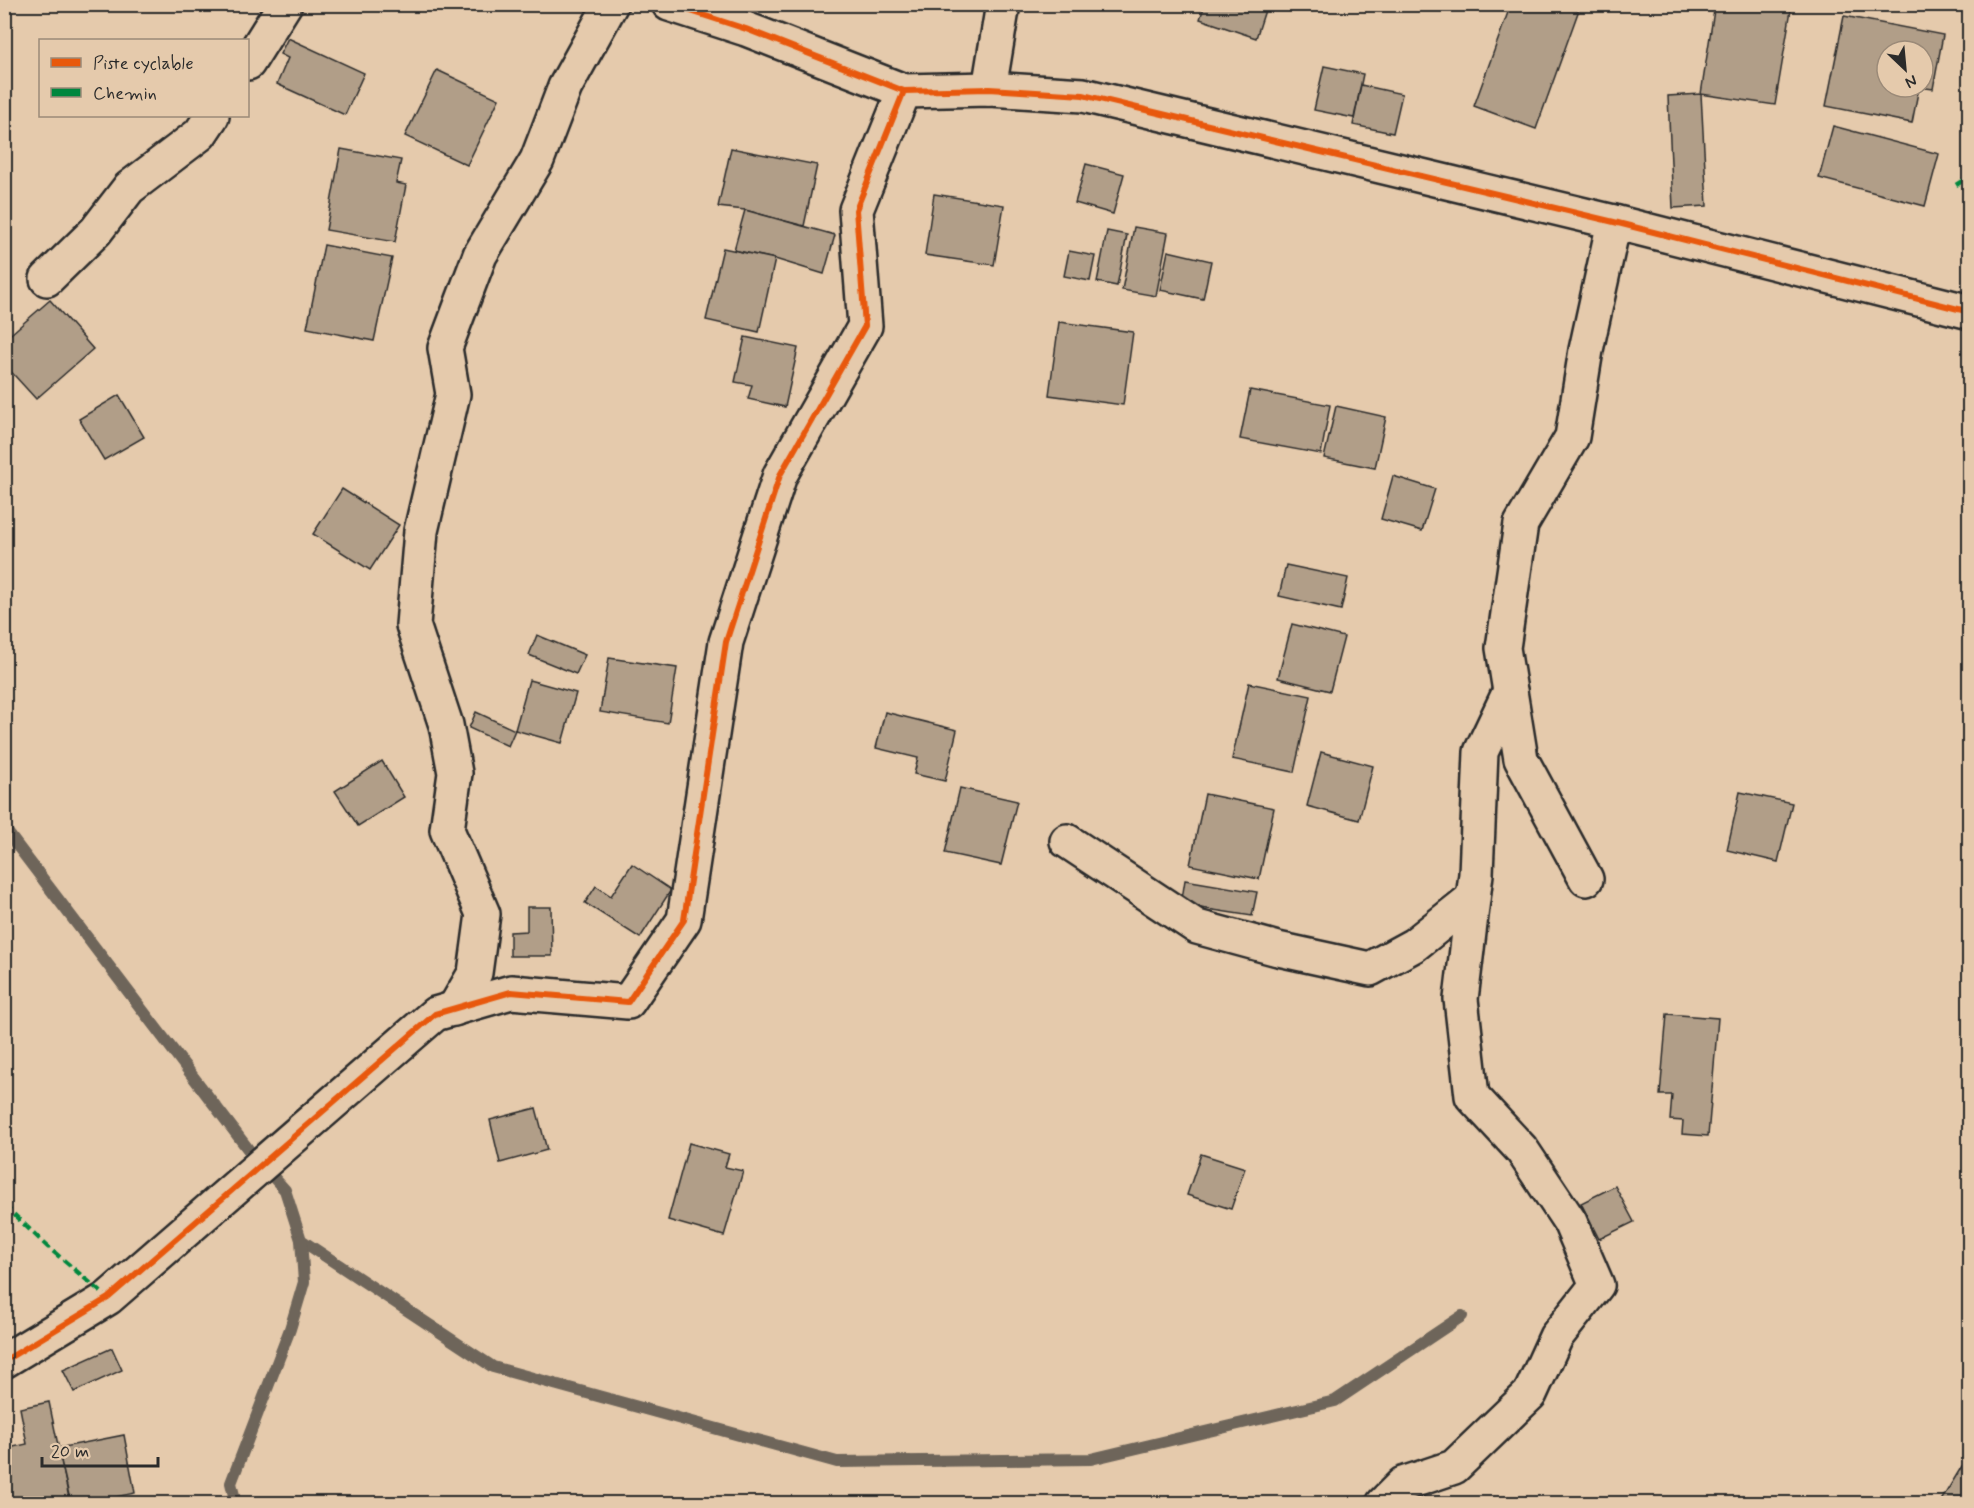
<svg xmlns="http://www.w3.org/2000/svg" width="1974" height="1508" font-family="Mynerve,sans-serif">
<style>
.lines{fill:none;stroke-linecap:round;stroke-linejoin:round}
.stream{stroke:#6e655a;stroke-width:12}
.building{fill:#b19e88;stroke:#2b2b2b;stroke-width:1.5;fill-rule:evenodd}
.street-casing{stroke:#2b2b2b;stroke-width:38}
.street{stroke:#e5caac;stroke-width:33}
.quiet{stroke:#00873e;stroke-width:4.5;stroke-dasharray:9 4.5;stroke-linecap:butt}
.cycleway-casing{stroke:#e5caac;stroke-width:10}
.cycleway{stroke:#e8590c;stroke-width:6}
</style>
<rect width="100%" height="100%" fill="#e5caac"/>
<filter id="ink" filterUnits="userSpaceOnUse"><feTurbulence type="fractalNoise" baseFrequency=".0167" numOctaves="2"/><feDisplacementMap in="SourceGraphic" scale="12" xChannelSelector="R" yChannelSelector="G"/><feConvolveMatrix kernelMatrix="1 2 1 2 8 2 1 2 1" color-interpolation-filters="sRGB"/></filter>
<g filter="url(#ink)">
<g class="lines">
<!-- stream -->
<g class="stream">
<path d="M4 828 248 1149 285 1190 301 1240 493 1367 837 1462 1091 1459 1335 1401 1462 1316"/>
<path d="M236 1504 231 1483 290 1329 304 1282 301 1240"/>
</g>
</g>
<!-- building -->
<g class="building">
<path d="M1205 4H1267L1256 38 1200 19Z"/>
<path d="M1511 4H1581L1536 129 1474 106Z"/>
<path d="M1715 4H1792L1775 105 1701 94Z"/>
<path d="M1844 16 1943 35 1933 89 1919 87 1912 123 1826 106ZM1887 51H1923V87H1887Z"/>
<path d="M288 38 364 73 345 115 277 84 288 58 280 54Z"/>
<path d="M1324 66 1363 74 1354 118 1314 110Z"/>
<path d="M437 70 499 99 467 165 405 136Z"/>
<path d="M1361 85 1402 94 1393 133 1353 125Z"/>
<path d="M1701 94 1707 206 1673 208 1668 96Z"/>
<path d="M1833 126 1939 154 1925 206 1819 178Z"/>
<path d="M731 148 817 165 804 226 745 210 718 207Z"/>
<path d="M341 149 401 160 396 183 406 185 395 242 326 230Z"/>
<path d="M1086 164 1124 174 1113 214 1075 203Z"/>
<path d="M934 194 1004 205 994 265 925 255Z"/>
<path d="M745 210 835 235 824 274 775 259 734 250Z"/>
<path d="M1134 227 1168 233 1156 296 1122 290Z"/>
<path d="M1107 231 1127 235 1117 286 1097 282Z"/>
<path d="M324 245 392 258 374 341 307 328Z"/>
<path d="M723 248 775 259 759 332 706 320Z"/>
<path d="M1069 251 1095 256 1090 281 1064 276Z"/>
<path d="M1168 251 1211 261 1203 299 1160 290Z"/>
<path d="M50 300 93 349 36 399 4 364V340Z"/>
<path d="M1059 322 1133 332 1123 405 1049 395Z"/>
<path d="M745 337 798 348 785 407 748 399 752 385 735 382Z"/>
<path d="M1250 390 1330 405 1321 454 1240 439Z"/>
<path d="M119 395 144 437 104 460 79 419Z"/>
<path d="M1336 406 1386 417 1375 468 1324 458Z"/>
<path d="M1393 476 1435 489 1422 531 1381 519Z"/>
<path d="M342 489 399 525 370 570 313 534Z"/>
<path d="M1286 565 1348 578 1341 610 1279 596Z"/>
<path d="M1292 624 1344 637 1330 691 1278 678Z"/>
<path d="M537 635 585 655 576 674 529 655Z"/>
<path d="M609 658 677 668 668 723 600 712Z"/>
<path d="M529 680 576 693 562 743 515 730Z"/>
<path d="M1249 683 1311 696 1294 772 1232 759Z"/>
<path d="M476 712 515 730 508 746 469 728Z"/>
<path d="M885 712 957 730 945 781 914 774 918 758 876 748Z"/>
<path d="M1321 752 1373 766 1359 820 1307 806Z"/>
<path d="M382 761 404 797 358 826 335 791Z"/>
<path d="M960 788 1017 801 1001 865 945 853Z"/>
<path d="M1740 792 1792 803 1778 862 1727 850Z"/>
<path d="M1205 794 1274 808 1259 879 1190 865Z"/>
<path d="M632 864 671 890 640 938 585 903 596 886 611 896Z"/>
<path d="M1185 880 1257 892 1252 916 1181 905Z"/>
<path d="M527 907H551L552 956H510V932L527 931Z"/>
<path d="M1667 1014 1718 1018 1708 1136 1682 1134 1683 1121 1670 1120 1672 1095H1660Z"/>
<path d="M536 1108 547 1150 500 1163 490 1120Z"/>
<path d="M689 1143 729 1154 725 1167 743 1171 724 1236 668 1220Z"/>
<path d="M1201 1154 1245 1168 1231 1209 1187 1195Z"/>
<path d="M1615 1186 1634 1222 1599 1239 1581 1203Z"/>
<path d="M112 1348 122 1370 74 1392 63 1370Z"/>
<path d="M49 1402 69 1498 44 1504H4V1449L27 1444 20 1408Z"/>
<path d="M124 1435 135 1493 82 1504H71L58 1448Z"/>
<path d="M1962 1466 1970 1470V1504H1939Z"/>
</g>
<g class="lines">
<!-- street casing -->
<g class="street-casing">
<g id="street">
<path d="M669 4 746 29 904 91 989 89 1083 95 1614 222 1970 312"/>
<path d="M248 63 285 4"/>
<path d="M989 89 1003 4"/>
<path d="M47 279 96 231 129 188 200 134 212 116"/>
<path d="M1067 841 1197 927 1278 949 1370 969 1414 945 1473 898"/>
<path d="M1586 879 1521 759 1503 648 1521 524 1572 437 1586 350 1614 222"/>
<path d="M454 1009 475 973 483 914 447 830 455 773 446 725 413 625 421 531 453 394 445 348 480 255 537 160 565 87 611 4"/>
<path d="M4 1361 108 1298 435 1014 511 992 628 1002 684 920 726 642 780 475 865 326 856 210 904 91"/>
<path d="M1383 1504 1403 1484 1454 1467 1530 1394 1556 1337 1597 1285 1570 1222 1522 1150 1472 1096 1461 999 1476 874 1481 752 1510 691"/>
</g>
</g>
<!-- street -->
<use href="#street" class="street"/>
<!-- quiet -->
<g class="quiet">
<path d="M1956 185 1970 176"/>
<path d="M4 1205 48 1247 108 1298"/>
</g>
<!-- cycleway casing -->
<g class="cycleway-casing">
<g id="cycleway">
<path d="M669 4 746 29 904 91 989 89 1083 95 1614 222 1970 312"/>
<path d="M4 1361 108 1298 435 1014 511 992 628 1002 684 920 726 642 780 475 865 326 856 210 904 91"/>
</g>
</g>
<!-- cycleway -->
<use href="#cycleway" class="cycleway"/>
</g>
</g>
<!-- margin -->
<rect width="1974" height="1508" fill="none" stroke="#e5caac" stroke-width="24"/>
<rect x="12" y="12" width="1950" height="1484" fill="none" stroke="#2b2b2b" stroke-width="2" filter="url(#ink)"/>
<!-- legend -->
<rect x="39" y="39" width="210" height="78" fill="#e5caac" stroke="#9b8a78" stroke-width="1.5"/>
<rect x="51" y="58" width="30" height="9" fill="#e8590c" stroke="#9b8a78" stroke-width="1.5"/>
<text x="93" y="69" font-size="18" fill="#2b2b2b">Piste cyclable</text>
<rect x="51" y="88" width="30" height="9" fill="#00873e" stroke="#9b8a78" stroke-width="1.5"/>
<text x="93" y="99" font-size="18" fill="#2b2b2b">Chemin</text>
<!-- north arrow -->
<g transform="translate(1905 69) rotate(154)"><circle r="28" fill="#e5caac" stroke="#9b8a78" stroke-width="1.5"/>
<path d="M0-4.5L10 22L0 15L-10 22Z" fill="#2b2b2b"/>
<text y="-9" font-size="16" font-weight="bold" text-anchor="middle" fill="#2b2b2b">N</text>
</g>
<!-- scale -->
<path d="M42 1457v9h116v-9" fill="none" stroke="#2b2b2b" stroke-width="3"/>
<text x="51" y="1457" font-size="18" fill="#2b2b2b" stroke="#e5caac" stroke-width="4.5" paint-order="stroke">20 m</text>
</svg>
